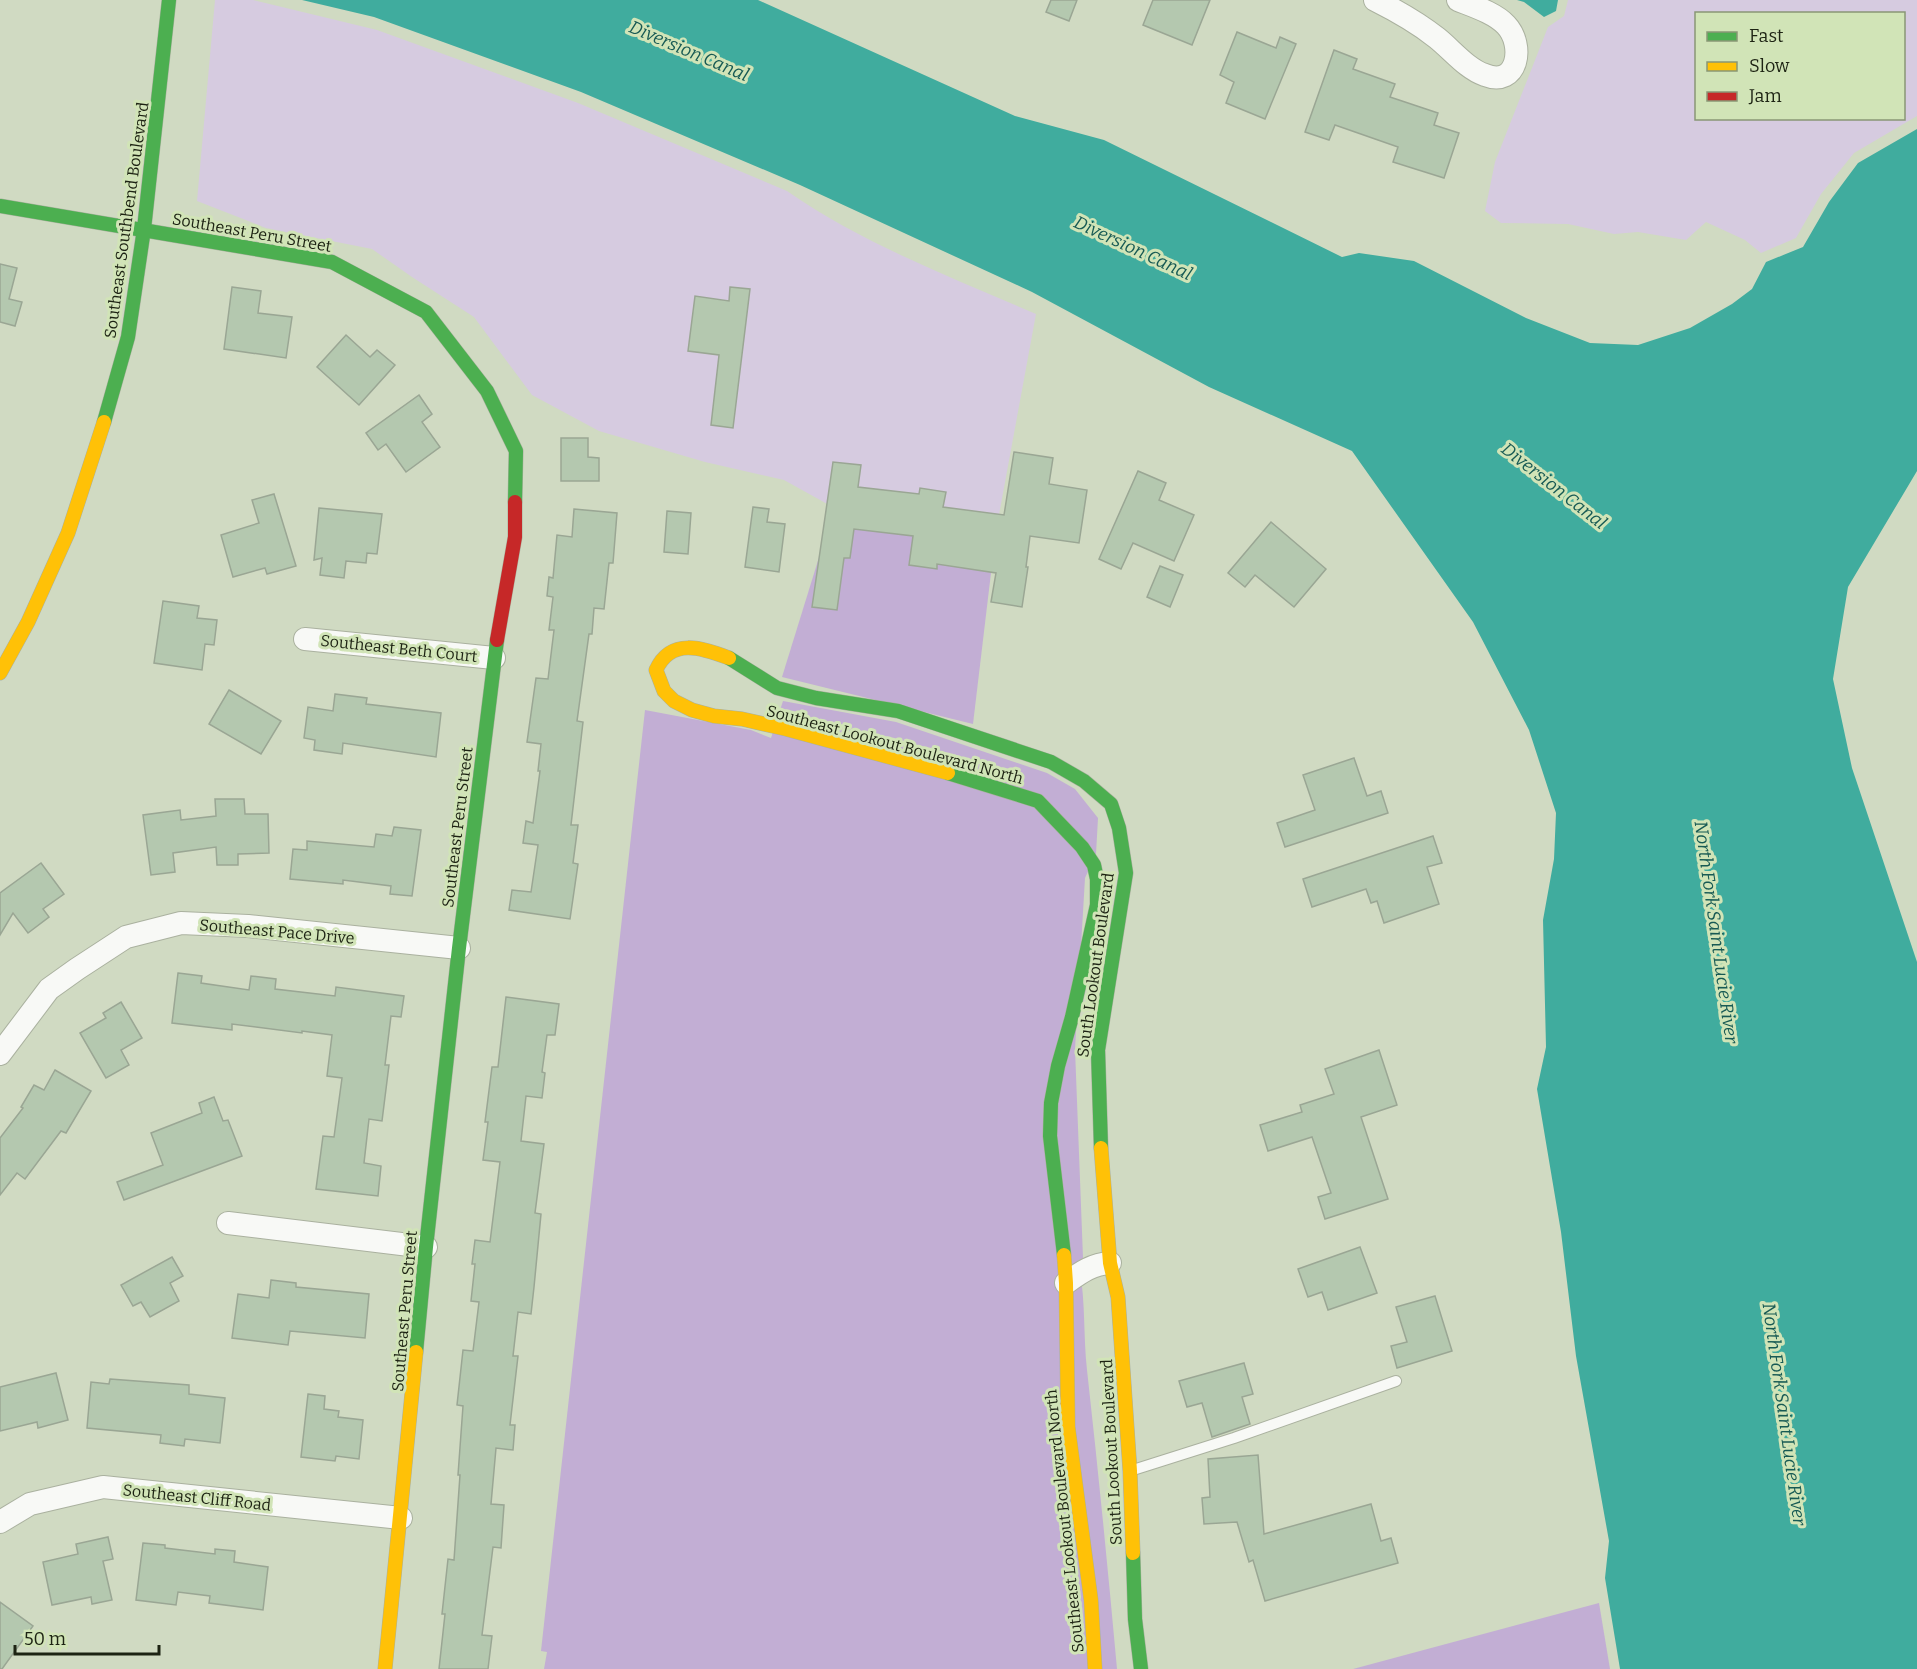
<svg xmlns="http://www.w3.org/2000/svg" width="1917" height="1669" font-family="Bitter,serif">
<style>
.green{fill:#d6cbe0;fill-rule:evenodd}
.forest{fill:#c2aed4}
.water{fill:#40ac9e}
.building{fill:#b4c8af;stroke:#9aa694;stroke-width:1.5}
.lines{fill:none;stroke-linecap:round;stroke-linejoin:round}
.lane-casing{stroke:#aab19f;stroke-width:12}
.street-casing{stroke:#aab19f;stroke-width:24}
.fast-casing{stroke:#aab19f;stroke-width:15}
.slow-casing{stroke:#aab19f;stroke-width:15}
.jam-casing{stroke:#aab19f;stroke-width:15}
.lane{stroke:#f8f9f6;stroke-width:10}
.street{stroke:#f8f9f6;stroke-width:22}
.fast{stroke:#4caf50;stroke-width:14}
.slow{stroke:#ffc107;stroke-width:14}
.jam{stroke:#c62828;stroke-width:14}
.labels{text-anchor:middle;stroke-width:6;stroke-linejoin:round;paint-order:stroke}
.street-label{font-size:16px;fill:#1d2313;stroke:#d1e4b7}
.water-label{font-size:18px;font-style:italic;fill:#175a54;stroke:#d1e4b7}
</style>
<rect width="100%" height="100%" fill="#d0dac2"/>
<!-- green -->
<g class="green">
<path d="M215 0H253L377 30 578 103 787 191C863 244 951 277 1036 314L996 531 858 521 784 480 705 462 599 431 532 395 474 317 412 277 372 249 266 228 197 201Z"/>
<path d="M1568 0H1917V116L1854 153 1821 194 1796 238 1761 253 1745 240 1706 222 1686 240 1638 232 1614 234 1568 224 1501 223 1485 211 1495 162 1548 27 1564 16ZM1696 14H1904V118H1696Z"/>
</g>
<!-- forest -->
<g class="forest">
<path d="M829 525 996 531 973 724 782 677Z"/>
<path d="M783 701 896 722 1047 773 1075 789 1098 818 1096 854 1085 878 1075 1049 1083 1258 1078 1261C1086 1297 1083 1333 1087 1370 1098 1469 1108 1569 1117 1669H544L547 1652 541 1651 645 710 751 730 771 738Z"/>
<path d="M1599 1603 1610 1669H1353Z"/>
</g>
<!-- water -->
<g class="water">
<path d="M302 0H758L1015 116 1104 140 1342 257 1359 253 1414 261 1526 318 1590 343 1638 345 1690 328 1732 304 1752 289 1766 262 1803 247 1829 202 1858 163 1917 129V471L1848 587 1833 679 1852 768 1917 962V1669H1620L1605 1578 1609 1541 1576 1356 1561 1232 1537 1089 1546 1047 1543 920 1554 859 1556 813 1529 730 1473 622 1352 451 1209 387 1032 292 800 185 581 92 374 17Z"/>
<path d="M1517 0H1558L1556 11 1544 17 1524 2Z"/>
</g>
<!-- building -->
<g class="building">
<path d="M1051 0H1077L1069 21 1046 12Z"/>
<path d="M1153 0H1210L1192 45 1143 25Z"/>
<path d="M1237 32 1276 48 1280 37 1296 44 1265 119 1226 103 1234 82 1220 75Z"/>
<path d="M1334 50 1357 59 1353 69 1395 84 1390 97 1438 113 1434 125 1459 133 1444 178 1393 162 1398 147 1335 125 1329 140 1305 132Z"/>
<path d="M0 264 17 268 9 299 22 302 15 326 0 322Z"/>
<path d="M232 287 261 291 258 313 292 317 286 358 224 349Z"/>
<path d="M730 287 750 289 733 428 711 425 719 355 688 351 695 296 729 301Z"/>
<path d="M346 335 370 357 377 350 395 365 359 405 317 367Z"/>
<path d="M419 395 432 414 422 422 440 447 406 472 386 444 378 450 366 433Z"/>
<path d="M561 438H588V457L599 458V481H561Z"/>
<path d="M1014 452 1053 458 1049 484 1087 490 1079 543 1030 536 1026 567H1028L1022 607 991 602 996 573 937 564V569L909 565 913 536 854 529 850 558H844L837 610 812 607 833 462 861 465 858 487 919 494 920 488 946 492 943 507 1004 515Z"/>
<path d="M1138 471 1166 483 1159 500 1194 515 1174 561 1133 543 1121 569 1099 559Z"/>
<path d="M274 494 296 566 267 574 265 568 233 577 221 535 259 523 252 500Z"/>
<path d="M753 507 769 509 767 522 785 524 779 572 745 567Z"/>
<path d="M319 508 382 514 377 554 367 553 366 563 346 561 344 578 320 575 322 558 314 560Z"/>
<path d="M574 509 617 513 613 563H609L604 609 594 608 592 634H589L577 721 583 722 571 825H578L573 863 578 864 570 919 509 910 512 890 531 892 538 845 523 843 526 821 533 823 540 771H538L541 744 527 742 536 678 548 679 554 630H549L553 597 547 596 549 577 553 578 557 535 572 537Z"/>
<path d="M667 511 691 513 688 554 664 552Z"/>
<path d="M1271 522 1326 569 1294 607 1255 575 1245 587 1228 573Z"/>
<path d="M1160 566 1183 575 1170 607 1147 597Z"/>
<path d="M163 601 199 606 197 618 217 620 214 645 205 644 202 670 154 663Z"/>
<path d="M229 690 281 721 261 754 209 724Z"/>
<path d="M335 694 367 698 366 704 441 713 436 757 343 743 342 754 314 750 315 740 304 738 308 707 333 711Z"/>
<path d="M1354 758 1367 796 1381 791 1388 813 1285 847 1277 823 1315 810 1303 775Z"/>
<path d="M215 799H244L245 814H268L269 853 238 854V865H217L216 847 173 853 175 872 151 875 143 815 180 810 181 820 216 816Z"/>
<path d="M394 827 421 830 412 896 390 894 391 886 343 880V884L290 879 293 849 307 850V841L374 847 376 834 392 836Z"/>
<path d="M1433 836 1442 863 1427 867 1439 904 1384 923 1377 901 1371 903 1366 889 1312 907 1303 879Z"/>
<path d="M41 863 64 894 43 909 49 917 28 933 13 913 0 935V893Z"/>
<path d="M178 973 202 976 201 983 249 990 251 976 276 979 275 989 335 996 336 987 404 996 401 1017 391 1016 385 1065H389L382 1121 369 1119 364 1163 381 1166 378 1196 316 1189 323 1136 334 1137 342 1078 327 1076 332 1035 302 1031V1033L232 1024V1030L172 1023Z"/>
<path d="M506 997 559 1004 555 1035H547L542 1072 545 1073 542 1098 526 1096 521 1141 544 1144 535 1213 541 1214 534 1287 531 1314 518 1312 513 1356H518L510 1425H515L513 1450 496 1448 491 1504 504 1505 501 1548 493 1547 482 1635 492 1636 488 1669H439L445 1614H442L448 1559 454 1560 460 1475H458L463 1406 457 1405 463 1350 473 1351 479 1302 471 1301 475 1264H472L475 1240 490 1242 500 1162 483 1160 488 1122H485L492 1067H498Z"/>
<path d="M121 1002 142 1038 121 1050 129 1065 106 1078 80 1033 106 1018 103 1013Z"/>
<path d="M1379 1050 1397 1105 1361 1117 1388 1199 1325 1219 1318 1197 1331 1193 1312 1137 1268 1151 1260 1125 1302 1112 1300 1105 1334 1094 1325 1069Z"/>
<path d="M55 1070 91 1091 66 1133 61 1131 25 1179 17 1173 0 1195V1138L23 1108 21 1107 34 1085 44 1090Z"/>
<path d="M214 1097 223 1121 228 1120 242 1156 124 1200 117 1182 163 1165 151 1133 202 1113 199 1103Z"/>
<path d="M1360 1247 1377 1293 1328 1310 1322 1292 1308 1297 1298 1269Z"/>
<path d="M172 1257 183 1276 170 1283 179 1301 150 1317 141 1302 133 1306 121 1285Z"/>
<path d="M271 1280 296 1283V1287L369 1294 365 1338 290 1331 288 1345 232 1338 238 1294 269 1298Z"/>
<path d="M1435 1296 1452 1351 1397 1368 1391 1346 1407 1342 1396 1307Z"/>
<path d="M1244 1363 1253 1394 1242 1397 1250 1424 1212 1437 1202 1403 1187 1407 1179 1381Z"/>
<path d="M56 1373 68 1420 38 1428 37 1422 0 1431V1387Z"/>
<path d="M110 1379 189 1385V1394L225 1398 220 1443 185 1439 184 1446 160 1443 161 1435 87 1428 91 1382 109 1384Z"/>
<path d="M308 1394 325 1396 324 1409 339 1411 338 1417 363 1420 359 1459 336 1456 335 1461 301 1457Z"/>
<path d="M1258 1455 1264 1534 1371 1504 1381 1541 1391 1538 1398 1563 1265 1601 1253 1560 1249 1562 1237 1522 1204 1524 1202 1498 1210 1497 1208 1459Z"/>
<path d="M108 1537 113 1559 103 1561 112 1600 92 1604 91 1597 52 1605 43 1562 78 1554 76 1544Z"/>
<path d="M143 1543 165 1545V1548L215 1554V1549L235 1551 234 1562 268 1567 263 1610 209 1603 210 1596 178 1592 176 1605 136 1600Z"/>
<path d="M0 1602 33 1626 2 1669H0Z"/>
</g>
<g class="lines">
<!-- lane casing -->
<g class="lane-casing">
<path id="lane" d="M1133 1470 1234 1438 1396 1381"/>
</g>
<!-- street casing -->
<g class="street-casing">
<g id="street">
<path d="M1375 0C1397 11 1418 23 1437 38 1452 50 1467 69 1485 75 1518 88 1525 45 1506 25 1495 13 1473 6 1458 0"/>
<path d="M305 639 494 658"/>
<path d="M0 1054 49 989 77 969 126 937 181 923 248 926 459 948"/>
<path d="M228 1223 426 1247"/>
<path d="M1066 1283C1080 1273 1092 1264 1110 1263"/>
<path d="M0 1522 30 1504 103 1487 401 1518"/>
</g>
</g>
<!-- fast casing -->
<g class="fast-casing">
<g id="fast">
<path d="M0 206 332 262 426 312 487 391 516 451 515 502"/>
<path d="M104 422 128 337 144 229 169 0"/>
<path d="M729 658 777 688 816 698 898 711 1051 762 1084 781 1111 804 1119 828 1126 873 1098 1050 1101 1148"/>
<path d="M948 773 1038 801 1082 847 1094 865 1097 879V905L1072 1017 1058 1066 1051 1103 1050 1136 1064 1255"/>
<path d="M416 1352 426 1247 459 948 497 640"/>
<path d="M1133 1553 1135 1619 1141 1669"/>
</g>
</g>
<!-- slow casing -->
<g class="slow-casing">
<g id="slow">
<path d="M729 658C702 648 671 637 656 670L664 691 674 701 692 710 714 716 742 719 786 729 948 773"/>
<path d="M0 673 28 622 68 533 104 422"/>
<path d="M1101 1148 1110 1263 1118 1297 1130 1471 1133 1553"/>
<path d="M1064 1255 1066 1283 1068 1427 1091 1600 1095 1669"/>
<path d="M385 1669 416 1352"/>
</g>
</g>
<!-- jam casing -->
<g class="jam-casing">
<path id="jam" d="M497 640 515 537V502"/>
</g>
<!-- lane -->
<use href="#lane" class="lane"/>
<!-- street -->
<use href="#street" class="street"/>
<!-- fast -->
<use href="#fast" class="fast"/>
<!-- slow -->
<use href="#slow" class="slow"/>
<!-- jam -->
<use href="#jam" class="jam"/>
</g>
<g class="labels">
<!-- street labels -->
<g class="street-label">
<text transform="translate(126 220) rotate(-82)" y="6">Southeast Southbend Boulevard</text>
<text transform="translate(252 232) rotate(10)" y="6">Southeast Peru Street</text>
<text transform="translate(399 648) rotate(6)" y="6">Southeast Beth Court</text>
<text transform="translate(895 744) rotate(15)" y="6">Southeast Lookout Boulevard North</text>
<text transform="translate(457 827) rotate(-83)" y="6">Southeast Peru Street</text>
<text transform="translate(277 931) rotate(5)" y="6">Southeast Pace Drive</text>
<text transform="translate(1095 965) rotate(-82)" y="6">South Lookout Boulevard</text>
<text transform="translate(404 1311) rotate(-85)" y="6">Southeast Peru Street</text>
<text transform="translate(1111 1452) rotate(-93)" y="6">South Lookout Boulevard</text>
<text transform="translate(197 1497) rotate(6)" y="6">Southeast Cliff Road</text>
<text transform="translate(1064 1521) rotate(-96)" y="6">Southeast Lookout Boulevard North</text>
</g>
<!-- water labels -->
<g class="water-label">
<text transform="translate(689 51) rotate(23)" y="6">Diversion Canal</text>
<text transform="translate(1133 248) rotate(25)" y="6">Diversion Canal</text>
<text transform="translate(1554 486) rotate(38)" y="6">Diversion Canal</text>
<text transform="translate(1716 932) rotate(82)" y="6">North Fork Saint Lucie River</text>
<text transform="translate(1784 1414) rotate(82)" y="6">North Fork Saint Lucie River</text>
</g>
</g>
<!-- legend -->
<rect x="1695" y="12" width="210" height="108" fill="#d1e4b7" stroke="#899775" stroke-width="1.5"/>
<rect x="1707" y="32" width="30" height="9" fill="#4caf50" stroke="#899775" stroke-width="1.5"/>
<text x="1749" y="42" font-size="18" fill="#1d2313">Fast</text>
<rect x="1707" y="62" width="30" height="9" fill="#ffc107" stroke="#899775" stroke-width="1.5"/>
<text x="1749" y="72" font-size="18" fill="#1d2313">Slow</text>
<rect x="1707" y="92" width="30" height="9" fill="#c62828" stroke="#899775" stroke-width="1.5"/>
<text x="1749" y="102" font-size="18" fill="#1d2313">Jam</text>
<!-- scale -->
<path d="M15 1645v9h144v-9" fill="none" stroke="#1d2313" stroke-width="3"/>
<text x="24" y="1645" font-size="18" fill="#1d2313" stroke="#d1e4b7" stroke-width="4.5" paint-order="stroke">50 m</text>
</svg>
